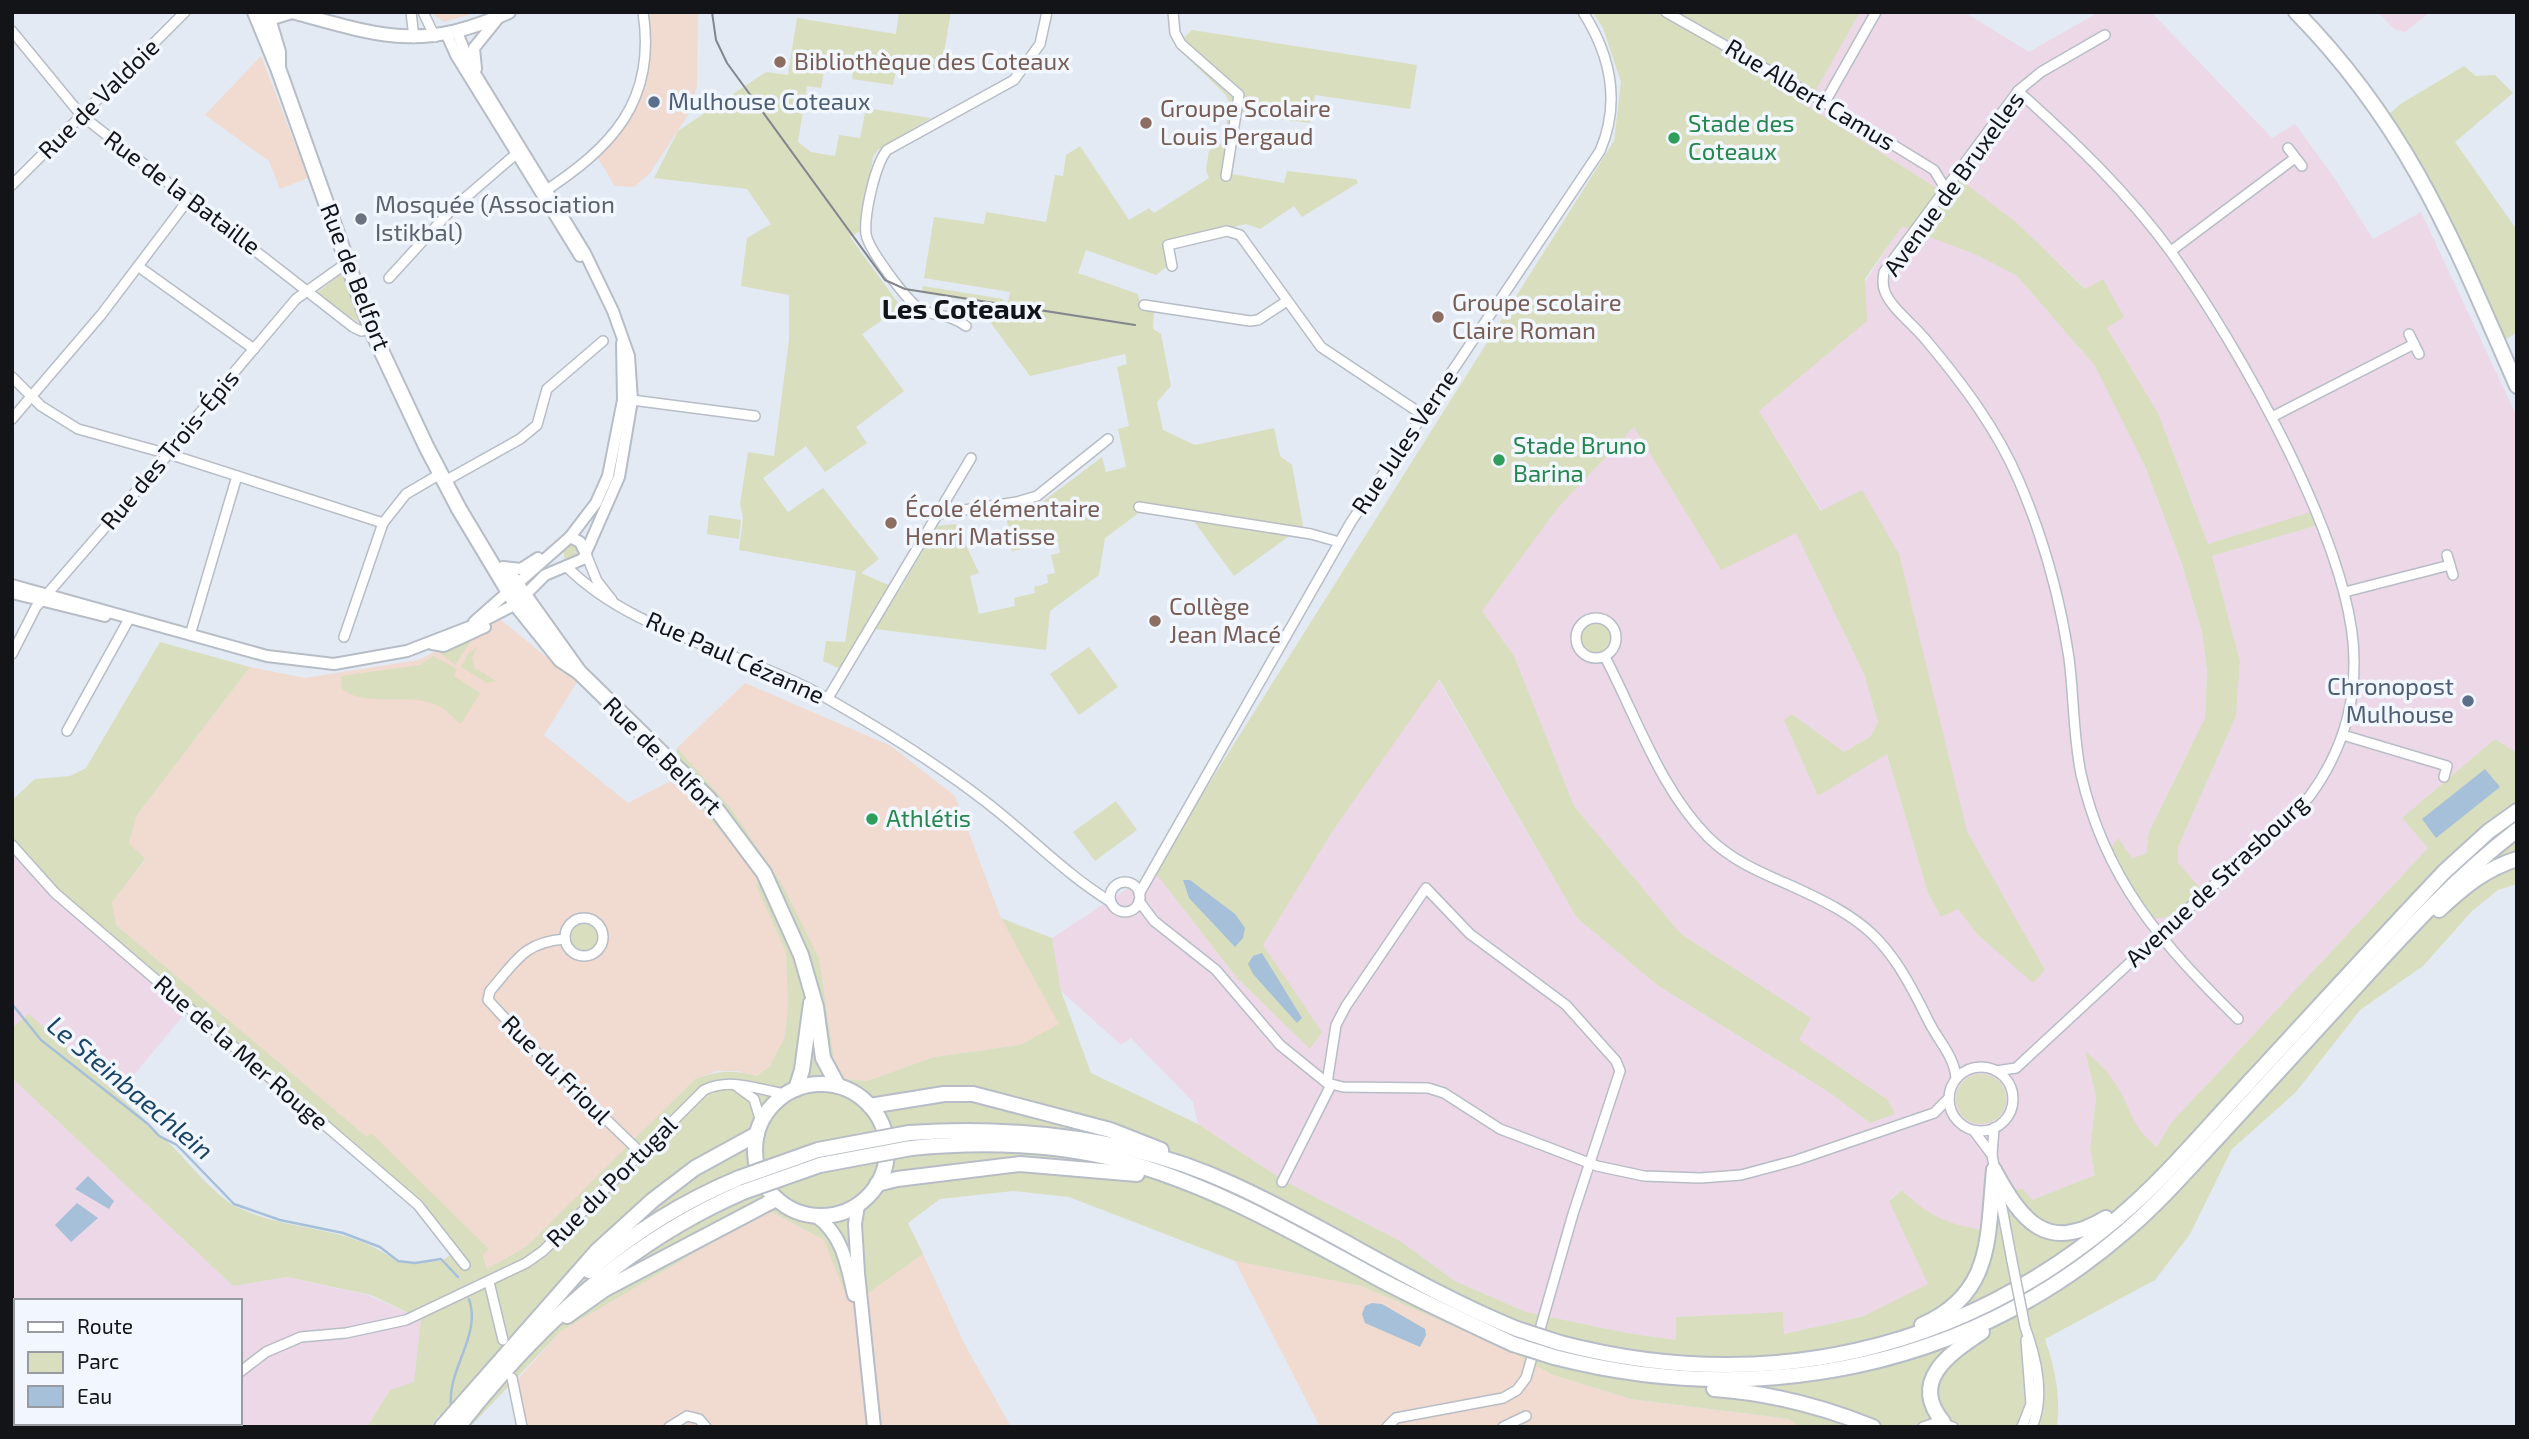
<svg xmlns="http://www.w3.org/2000/svg" width="2529" height="1439" font-family="'Exo 2',sans-serif">
<style>
.commercial{fill:#f1dacf}
.industrial{fill:#edd8e7;fill-rule:evenodd}
.green{fill:#d9debe}
.water{fill:#a6c0d9}
.lines{fill:none;stroke-linecap:round;stroke-linejoin:round}
.stream{stroke:#a6c0d9;stroke-width:2.5}
.minor-casing{stroke:#b7bdc6;stroke-width:12}
.tertiary-casing{stroke:#b7bdc6;stroke-width:14}
.secondary-casing{stroke:#b7bdc6;stroke-width:16}
.primary-casing{stroke:#b7bdc6;stroke-width:18}
.trunk-casing{stroke:#b7bdc6;stroke-width:18}
.minor{stroke:#fff;stroke-width:9}
.tertiary{stroke:#fff;stroke-width:10}
.secondary{stroke:#fff;stroke-width:12}
.primary{stroke:#fff;stroke-width:14}
.trunk{stroke:#fff;stroke-width:14}
.tram{stroke:#83878d;stroke-width:2}
.minor-bridge-casing{stroke:#b7bdc6;stroke-width:12;stroke-linecap:butt}
.trunk-bridge-casing{stroke:#b7bdc6;stroke-width:18;stroke-linecap:butt}
.minor-bridge{stroke:#fff;stroke-width:9}
.trunk-bridge{stroke:#fff;stroke-width:14}
.education-dot{fill:#8d6e63;stroke:#f2f7ff;stroke-width:2.5}
.service-dot{fill:#5c6f8a;stroke:#f2f7ff;stroke-width:2.5}
.leisure-dot{fill:#2e9e5b;stroke:#f2f7ff;stroke-width:2.5}
.worship-dot{fill:#6b7280;stroke:#f2f7ff;stroke-width:2.5}
.labels{text-anchor:middle;stroke-width:7;stroke-linejoin:round;paint-order:stroke}
.education-label{font-size:24px;fill:#785e54;stroke:#f2f7ff;text-anchor:start}
.street-label{font-size:24px;fill:#121417;stroke:#f2f7ff}
.service-label{font-size:24px;fill:#4e5e75;stroke:#f2f7ff;text-anchor:start}
.leisure-label{font-size:24px;fill:#27864d;stroke:#f2f7ff;text-anchor:start}
.worship-label{font-size:24px;fill:#5b616d;stroke:#f2f7ff;text-anchor:start}
.water-label{font-size:26px;font-style:italic;fill:#194466;stroke:#f2f7ff}
.quarter-label{font-size:28px;font-weight:bold;fill:#121417;stroke:#f2f7ff}
</style>
<rect width="100%" height="100%" fill="#e3eaf3"/>
<!-- commercial -->
<g class="commercial">
<path d="M430 12H478L444 22Z"/>
<path d="M646 12H698L697 86 688 115 650 173 634 187 615 186 598 158 628 121 644 80 650 33Z"/>
<path d="M261 56 308 178 280 189 269 161 205 115Z"/>
<path d="M501 620 577 682 544 735 628 803 675 779 743 857 760 882 756 885 786 953 788 1009 784 1039 769 1067 755 1076 737 1071H717L695 1079 527 1246 487 1269 483 1254 489 1249 371 1134 367 1137 116 925 111 902 145 860 129 843 137 815 250 667 305 678 418 660Z"/>
<path d="M745 683 891 746 955 796 1001 918 1060 1024 1020 1045 934 1057 867 1081 845 1079 834 1059 819 958 782 884 731 808 677 748Z"/>
<path d="M768 1210 824 1240 867 1294 923 1254 964 1343 1011 1427H526L518 1379 561 1331Z"/>
<path d="M1235 1261 1361 1286 1508 1350 1553 1375 1631 1399 1790 1419 1799 1427H1320Z"/>
</g>
<!-- industrial -->
<g class="industrial">
<path d="M1860 12H1964L2029 52 2099 12H2151L2272 138 2295 124 2333 176 2373 239 2421 212 2517 417V753L2495 739 2402 818 2428 848 2170 1124 2157 1147 2134 1126 2117 1086 2085 1052 2096 1097 2090 1150 2095 1175 2032 1200 1983 1230 1951 1225 1919 1208 1902 1190 1889 1200 1929 1284 1864 1316 1784 1334 1783 1313 1676 1317V1340L1627 1333 1526 1312 1455 1281 1400 1241 1286 1182 1198 1124 1193 1102 1131 1038 1121 1045 1061 991 1052 938 1154 871 1237 978 1310 1049 1322 1032 1262 946 1332 832 1438 679 1577 918 1657 985 1830 1093 1870 1123 1895 1114 1888 1100 1798 1040 1810 1018 1681 934 1574 806 1514 656 1482 611 1557 509 1634 427 1721 569 1796 533 1864 674 1878 722 1870 737 1844 752 1792 714 1818 796 1887 753 1928 893 1941 917 1958 908 1977 934 2033 982 2045 970 1967 831 1936 714 1822 511 1759 411 1810 367 1902 225 1979 256 2017 276 2095 366 2145 466 2182 564 2202 632 2207 672 2205 718 2149 832 2146 855 2132 858 2111 849 2201 890 2178 863V847L2236 716 2240 661 2212 556 2315 526 2310 513 2208 544 2158 413 2107 328 2102 279 2086 289 2017 223 1946 194 1806 106Z"/>
<path d="M2378 12H2430L2405 32 2394 29Z"/>
<path d="M12 838 56 888 191 1006 118 1094 29 1015 12 1028Z"/>
<path d="M12 1078 233 1286 287 1277 368 1295 421 1319 414 1382 390 1390 367 1427H12ZM16 1301H240V1423H16Z"/>
</g>
<!-- green -->
<g class="green">
<path d="M899 12H951L941 70 898 62 893 85 852 79 855 59 827 54 821 88 807 86 798 142 811 152 835 156 839 135 860 138 866 108 931 118 878 150 873 157 862 230 850 237 901 307 862 334 904 391 856 427 867 443 825 472 806 446 763 478 788 512 823 488 879 559 861 573 900 590 937 526 956 524 979 573 970 576 979 614 1015 606 1014 598 1035 593 1034 587 1048 583 1047 575 1055 573 1051 555 1060 553 1058 541 1012 551 1006 515 1037 506 1102 457 1106 472 1126 467 1118 429 1129 426 1117 367 1127 364 1125 354 1030 376 991 323 1006 312 1010 292 924 278 934 217 984 224 986 212 1046 222 1055 175 1063 176 1066 155 1080 146 1129 220 1149 208 1154 213 1209 178 1206 170 1209 151 1223 142 1230 104 1225 94 1175 46 1192 30 1417 65 1410 109 1315 95 1310 123 1241 114 1232 174 1284 183 1287 171 1356 179 1358 183 1302 217 1294 206 1260 229 1246 224 1165 243 1169 265 1156 275 1086 250 1078 273 1138 294 1141 308 1154 311 1153 329 1161 334 1171 386 1157 402 1163 430 1195 445 1274 428 1280 456 1292 465 1303 526 1234 576 1193 520 1140 512 1105 538 1099 575 1050 611 1046 650 867 628 841 669 823 661 826 641 845 642 856 571 739 550 743 518 740 504 748 452 774 456 789 340V295L741 286 747 238 771 224 747 189 654 178 678 131 766 72 788 75 797 18 896 34Z"/>
<path d="M1593 12H1860L1807 106 1946 194 1958 178 2017 223 2085 289 2103 279 2124 317 2107 328 2158 413 2208 544 2311 512 2315 526 2212 556 2240 661 2236 716 2178 847V863L2201 889C2185 903 2171 925 2149 916L2111 849 2118 838 2132 858 2146 854 2149 832 2205 718 2207 672 2202 632 2182 564 2145 466 2095 366 2017 276 1979 256 1902 226 1865 279 1867 321 1759 411 1821 511 1862 490 1899 554 1967 831 2045 970 2033 983 1977 934 1958 909 1941 917 1928 893 1887 754 1818 796 1784 720 1792 714 1844 752 1870 737 1878 722 1864 674 1796 533 1721 570 1634 427 1557 509 1482 611 1514 656 1574 806 1681 934 1811 1018 1799 1040 1888 1100 1895 1114 1870 1123 1830 1093 1657 985 1577 918 1439 679 1332 832 1263 945 1322 1032 1310 1049 1237 978 1154 871 1614 141 1621 82 1603 28Z"/>
<path d="M2464 66 2476 76 2495 75 2513 93 2455 142 2517 230V332L2501 343 2381 121 2402 103Z"/>
<path d="M343 272 359 318 358 322 316 294Z"/>
<path d="M923 286 1003 299 1002 306 922 293Z"/>
<path d="M709 515 741 520 739 539 707 534Z"/>
<path d="M570 537 586 554 566 566 562 545Z"/>
<circle cx="1596" cy="639" r="16"/>
<path d="M473 638 455 665 439 652Z"/>
<path d="M160 642 250 667 137 815 129 843 145 859 112 902 116 925 367 1137 371 1133 489 1249 483 1255 487 1269 527 1246 695 1079C717 1071 733 1069 756 1076L769 1067 784 1039 788 1009 786 953 756 885 760 881 743 857 675 779 677 748 731 808 782 884 819 958 834 1059 845 1079 867 1081 934 1057 1020 1045 1059 1024 1001 918 1052 938 1061 991 1091 1073 1198 1124 1286 1182 1400 1241 1455 1281 1526 1312 1627 1333 1676 1340V1317L1783 1312 1784 1334 1864 1316 1928 1284 1889 1201 1902 1190C1926 1215 1949 1225 1983 1230L1985 1193 2023 1189 2032 1200 2095 1175 2090 1150 2096 1097 2085 1051C2096 1061 2107 1070 2115 1083 2133 1110 2128 1123 2157 1147L2170 1124 2428 848 2402 818 2495 739 2517 753V884L2498 890 2472 911 2423 966 2360 1010 2296 1092 2232 1149 2190 1234 2155 1280 2045 1339C2055 1369 2061 1395 2057 1427H1799L1789 1419 1631 1399 1553 1375 1508 1350 1361 1286 1235 1261 1069 1197 1013 1191 940 1199 908 1223 923 1254 867 1294 844 1291 824 1240 768 1210 561 1331 470 1427H455L439 1415 431 1427H367L390 1390 414 1382 421 1319 371 1295 287 1277 233 1286 12 1078V1028L29 1014C77 1057 124 1100 171 1145 188 1162 216 1197 237 1207 289 1233 350 1224 397 1262L442 1261 458 1249 420 1202 56 888 12 838V800L35 779 70 776 86 768Z"/>
<path d="M477 647 472 658 475 668 496 681 487 683 461 667 469 653Z"/>
<path d="M1089 647 1118 687 1079 715 1050 674Z"/>
<path d="M433 656 457 669 454 676 480 693 461 724C454 719 447 710 439 706 410 691 368 709 342 689L341 676 420 665Z"/>
<path d="M1116 801 1137 830 1095 861 1073 832Z"/>
<circle cx="583" cy="937" r="14"/>
<circle cx="1981" cy="1099" r="25"/>
</g>
<!-- water -->
<g class="water">
<path d="M2485 769 2500 787 2436 838 2422 819Z"/>
<path d="M1183 880H1190L1235 914 1245 928 1243 938 1235 947 1189 898Z"/>
<path d="M1262 953 1302 1018 1297 1023 1253 974 1248 964 1253 956Z"/>
<path d="M88 1176 114 1201 109 1209 75 1189Z"/>
<path d="M77 1203 98 1218 71 1242 55 1225Z"/>
<path d="M1372 1303 1382 1304 1425 1329 1426 1335 1420 1347 1365 1323 1362 1314 1365 1306Z"/>
</g>
<g class="lines">
<!-- stream -->
<g class="stream">
<path d="M12 1004 41 1040 148 1124 159 1136 177 1145 234 1204 280 1220 343 1233 380 1247 398 1261 415 1263 441 1259 458 1277"/>
<path d="M451 1406C447 1369 482 1335 469 1299"/>
</g>
<!-- minor casing -->
<g class="minor-casing">
<g id="minor">
<path d="M411 12 414 38"/>
<path d="M423 12 435 37"/>
<path d="M1173 12 1175 33 1181 44 1239 95 1226 176"/>
<path d="M1666 12 1817 98 1934 170 1945 188"/>
<path d="M12 31 81 115 353 327 361 331 371 329"/>
<path d="M2105 35 2041 72 2018 91 1884 272C1883 279 1882 285 1885 292 1892 309 1914 325 1926 340 1962 383 1997 429 2019 481 2043 537 2060 598 2069 658 2074 697 2073 735 2081 774 2105 880 2162 944 2238 1019"/>
<path d="M1825 102 1876 12"/>
<path d="M2288 148 2302 166"/>
<path d="M12 185 185 12"/>
<path d="M542 193C611 148 657 102 643 12"/>
<path d="M2171 251 2295 158"/>
<path d="M1172 266 1168 245 1227 231 1240 235 1321 347 1423 415"/>
<path d="M139 267 254 349"/>
<path d="M389 278 451 210 516 154"/>
<path d="M1144 305 1250 321 1258 320 1287 301"/>
<path d="M966 326C951 314 935 317 920 309 907 301 868 249 866 234 864 214 875 165 887 150L1014 80 1040 44 1047 12"/>
<path d="M2409 334 2419 354"/>
<path d="M12 377 41 406 78 429 172 455 383 523"/>
<path d="M632 400 755 416"/>
<path d="M2272 417 2414 344"/>
<path d="M12 419 101 315 188 200"/>
<path d="M445 481 520 439 537 425 547 389 603 341"/>
<path d="M1139 507 1311 534 1339 542"/>
<path d="M938 514 1017 502 1037 496 1108 439"/>
<path d="M586 554 597 581 612 600"/>
<path d="M2447 555 2453 575"/>
<path d="M566 566C635 636 747 651 830 700 884 731 937 764 986 802 1029 835 1065 874 1111 902"/>
<path d="M2345 592 2450 565"/>
<circle cx="1596" cy="638" r="20"/>
<path d="M190 635 237 476"/>
<path d="M344 637 383 523 406 494 440 474"/>
<path d="M12 654 36 607 165 458 176 441 296 299 348 262"/>
<path d="M1605 657C1636 716 1660 789 1708 837 1730 859 1757 871 1785 883 1868 920 1887 937 1927 1018 1937 1040 1955 1056 1956 1079"/>
<path d="M828 698 971 458"/>
<path d="M67 731 129 619"/>
<path d="M2343 735 2447 766 2444 777"/>
<path d="M12 845 55 893 418 1205 465 1265"/>
<circle cx="1125" cy="897" r="15"/>
<path d="M1139 894 1351 522 1600 151C1621 102 1611 56 1583 12"/>
<path d="M1139 901 1154 921 1216 970 1280 1045 1327 1083 1343 1087 1428 1088 1444 1093 1500 1129 1597 1166 1644 1176 1700 1178 1741 1175 1797 1160 1934 1113 1949 1098"/>
<circle cx="584" cy="937" r="19"/>
<path d="M565 939C524 942 516 961 490 991L488 1000 534 1050 641 1153"/>
<circle cx="1981" cy="1099" r="32"/>
<path d="M1996 1071 2016 1068 2309 797C2338 758 2354 713 2354 664 2356 551 2238 345 2171 252 2128 193 2073 140 2018 91"/>
<path d="M1327 1083 1336 1025 1346 1006 1426 888 1470 934 1566 1005 1616 1061 1620 1071 1573 1214 1526 1378 1517 1390 1503 1398 1396 1418 1387 1427"/>
<path d="M735 1085 754 1099 761 1122"/>
<path d="M1974 1131 1992 1155 2012 1261"/>
<path d="M1992 1155 1994 1128"/>
<path d="M1282 1182 1331 1085"/>
<path d="M489 1282 503 1340"/>
<path d="M2025 1327C2036 1357 2046 1396 2032 1427"/>
<path d="M240 1372 266 1352 301 1337 346 1333 406 1320 526 1263 543 1251 704 1090C733 1077 757 1090 787 1094"/>
<path d="M512 1378 522 1427"/>
<path d="M178 1427 182 1423"/>
<path d="M669 1427 687 1416 699 1419 706 1427"/>
<path d="M1503 1427 1526 1416"/>
<path d="M1923 1427 1938 1422 1953 1427"/>
<path d="M2022 1427 2031 1404 2026 1340"/>
</g>
</g>
<!-- tertiary casing -->
<g class="tertiary-casing">
<g id="tertiary">
<path d="M447 35 456 55 580 256"/>
<path d="M476 69 474 48 499 17"/>
<path d="M570 537 596 503 608 476 623 400 622 343"/>
<path d="M503 567 521 569 538 558"/>
<path d="M12 585 267 656 334 664 407 651 477 624 516 604 545 575 583 559 619 477 632 400 629 356 613 311 585 253 471 67 457 32"/>
<path d="M12 593 105 616"/>
<path d="M474 622 570 537 580 542 586 554"/>
<path d="M432 644 444 646 485 627"/>
</g>
</g>
<!-- secondary casing -->
<g class="secondary-casing">
<g id="secondary">
<path d="M292 12C380 36 422 52 509 12"/>
<path d="M259 16 269 19 292 12"/>
<path d="M858 1205 855 1224 858 1273 874 1427"/>
<path d="M816 1216C843 1235 847 1265 854 1295"/>
</g>
</g>
<!-- primary casing -->
<g class="primary-casing">
<g id="primary">
<path d="M255 12 278 68 371 329 426 446 459 509 516 604 561 660 579 672"/>
<path d="M266 12 278 52V67"/>
<path d="M507 571 579 672 708 798 764 873 801 955 816 1007 823 1058 838 1086"/>
<circle cx="821" cy="1150" r="66"/>
<path d="M796 1089 802 1070 811 1003"/>
</g>
</g>
<!-- trunk casing -->
<g class="trunk-casing">
<g id="trunk">
<path d="M2296 12C2409 127 2454 242 2517 386"/>
<path d="M2439 910C2464 887 2485 869 2517 859"/>
<path d="M870 1106 944 1094H973L1110 1130 1161 1150"/>
<path d="M909 1133C1019 1126 1130 1137 1232 1184 1329 1228 1418 1289 1517 1329"/>
<path d="M911 1148C984 1141 1062 1143 1133 1164 1222 1190 1298 1235 1379 1279 1423 1302 1468 1323 1513 1344"/>
<path d="M1994 1170C2022 1221 2046 1254 2106 1218"/>
<path d="M877 1184 897 1179 1020 1164 1137 1174"/>
<path d="M589 1271C635 1231 684 1201 739 1178"/>
<path d="M567 1316 605 1289 776 1199"/>
<path d="M1922 1325C1994 1293 1987 1237 1994 1170"/>
<path d="M1560 1343C1763 1396 1959 1353 2119 1217 2164 1179 2203 1132 2243 1089 2310 1016 2376 944 2444 872L2489 831 2517 811"/>
<path d="M1554 1357C1757 1409 1966 1370 2127 1230 2161 1201 2191 1166 2222 1133 2265 1086 2309 1038 2353 990 2405 933 2456 877 2517 830"/>
<path d="M1714 1389C1771 1393 1821 1406 1873 1427"/>
<path d="M1943 1422C1909 1381 1949 1354 1982 1332"/>
<path d="M442 1427 597 1251 653 1200 695 1168 757 1134"/>
<path d="M458 1427C536 1327 626 1243 743 1192"/>
</g>
</g>
<!-- minor -->
<use href="#minor" class="minor"/>
<!-- tertiary -->
<use href="#tertiary" class="tertiary"/>
<!-- secondary -->
<use href="#secondary" class="secondary"/>
<!-- primary -->
<use href="#primary" class="primary"/>
<!-- trunk -->
<use href="#trunk" class="trunk"/>
<!-- tram -->
<path class="tram" d="M712 12 716 40 727 63 885 280 905 289 1135 325"/>
<!-- minor-bridge casing -->
<g class="minor-bridge-casing">
<path id="minor-bridge" d="M2012 1261 2025 1327"/>
</g>
<!-- trunk-bridge casing -->
<g class="trunk-bridge-casing">
<g id="trunk-bridge">
<path d="M739 1178 818 1150 909 1133"/>
<path d="M743 1192 820 1165 911 1148"/>
<path d="M1517 1329 1560 1343"/>
<path d="M1513 1344 1554 1357"/>
</g>
</g>
<!-- minor-bridge -->
<use href="#minor-bridge" class="minor-bridge"/>
<!-- trunk-bridge -->
<use href="#trunk-bridge" class="trunk-bridge"/>
</g>
<!-- markers -->
<g class="education-dot">
<circle cx="780" cy="62" r="7"/>
<circle cx="1146" cy="123" r="7"/>
<circle cx="1438" cy="317" r="7"/>
<circle cx="891" cy="523" r="7"/>
<circle cx="1155" cy="621" r="7"/>
</g>
<g class="service-dot">
<circle cx="654" cy="102" r="7"/>
<circle cx="2468" cy="701" r="7"/>
</g>
<g class="leisure-dot">
<circle cx="1674" cy="138" r="7"/>
<circle cx="1499" cy="460" r="7"/>
<circle cx="872" cy="819" r="7"/>
</g>
<circle class="worship-dot" cx="361" cy="219" r="7"/>
<g class="labels">
<!-- education labels -->
<g class="education-label">
<text x="794" y="70">Bibliothèque des Coteaux</text>
<text x="1160" y="117">Groupe Scolaire<tspan x="1160" dy="28">Louis Pergaud</tspan></text>
<text x="1452" y="311">Groupe scolaire<tspan x="1452" dy="28">Claire Roman</tspan></text>
<text x="905" y="517">École élémentaire<tspan x="905" dy="28">Henri Matisse</tspan></text>
<text x="1169" y="615">Collège<tspan x="1169" dy="28">Jean Macé</tspan></text>
</g>
<!-- street labels -->
<g class="street-label">
<text transform="translate(1810 95) rotate(31)" y="8">Rue Albert Camus</text>
<text transform="translate(99 99) rotate(-45)" y="8">Rue de Valdoie</text>
<text transform="translate(1954 184) rotate(-54)" y="8">Avenue de Bruxelles</text>
<text transform="translate(182 193) rotate(37)" y="8">Rue de la Bataille</text>
<text transform="translate(355 277) rotate(69)" y="8">Rue de Belfort</text>
<text transform="translate(1405 442) rotate(-56)" y="8">Rue Jules Verne</text>
<text transform="translate(170 450) rotate(-50)" y="8">Rue des Trois-Épis</text>
<text transform="translate(735 658) rotate(24)" y="8">Rue Paul Cézanne</text>
<text transform="translate(662 756) rotate(45)" y="8">Rue de Belfort</text>
<text transform="translate(2217 881) rotate(-43)" y="8">Avenue de Strasbourg</text>
<text transform="translate(241 1053) rotate(41)" y="8">Rue de la Mer Rouge</text>
<text transform="translate(556 1070) rotate(45)" y="8">Rue du Frioul</text>
<text transform="translate(612 1182) rotate(-45)" y="8">Rue du Portugal</text>
</g>
<!-- service labels -->
<g class="service-label">
<text x="668" y="110">Mulhouse Coteaux</text>
<text x="2454" y="695" text-anchor="end">Chronopost<tspan x="2454" dy="28">Mulhouse</tspan></text>
</g>
<!-- leisure labels -->
<g class="leisure-label">
<text x="1688" y="132">Stade des<tspan x="1688" dy="28">Coteaux</tspan></text>
<text x="1513" y="454">Stade Bruno<tspan x="1513" dy="28">Barina</tspan></text>
<text x="886" y="827">Athlétis</text>
</g>
<!-- worship labels -->
<g class="worship-label">
<text x="375" y="213">Mosquée (Association<tspan x="375" dy="28">Istikbal)</tspan></text>
</g>
<!-- water labels -->
<g class="water-label">
<text transform="translate(130 1088) rotate(40)" y="9">Le Steinbaechlein</text>
</g>
<!-- quarter labels -->
<g class="quarter-label">
<text x="962" y="319">Les Coteaux</text>
</g>
</g>
<!-- border -->
<rect width="2529" height="1439" fill="none" stroke="#121417" stroke-width="28"/>
<!-- legend -->
<rect x="14" y="1299" width="228" height="126" fill="#f2f7ff" stroke="#989ca2" stroke-width="2"/>
<rect x="28" y="1322" width="35" height="10" fill="#ffffff" stroke="#989ca2" stroke-width="2"/>
<text x="77" y="1334" font-size="21" fill="#121417">Route</text>
<rect x="28" y="1352" width="35" height="21" fill="#d9debe" stroke="#989ca2" stroke-width="2"/>
<text x="77" y="1369" font-size="21" fill="#121417">Parc</text>
<rect x="28" y="1386" width="35" height="21" fill="#a6c0d9" stroke="#989ca2" stroke-width="2"/>
<text x="77" y="1404" font-size="21" fill="#121417">Eau</text>
</svg>
